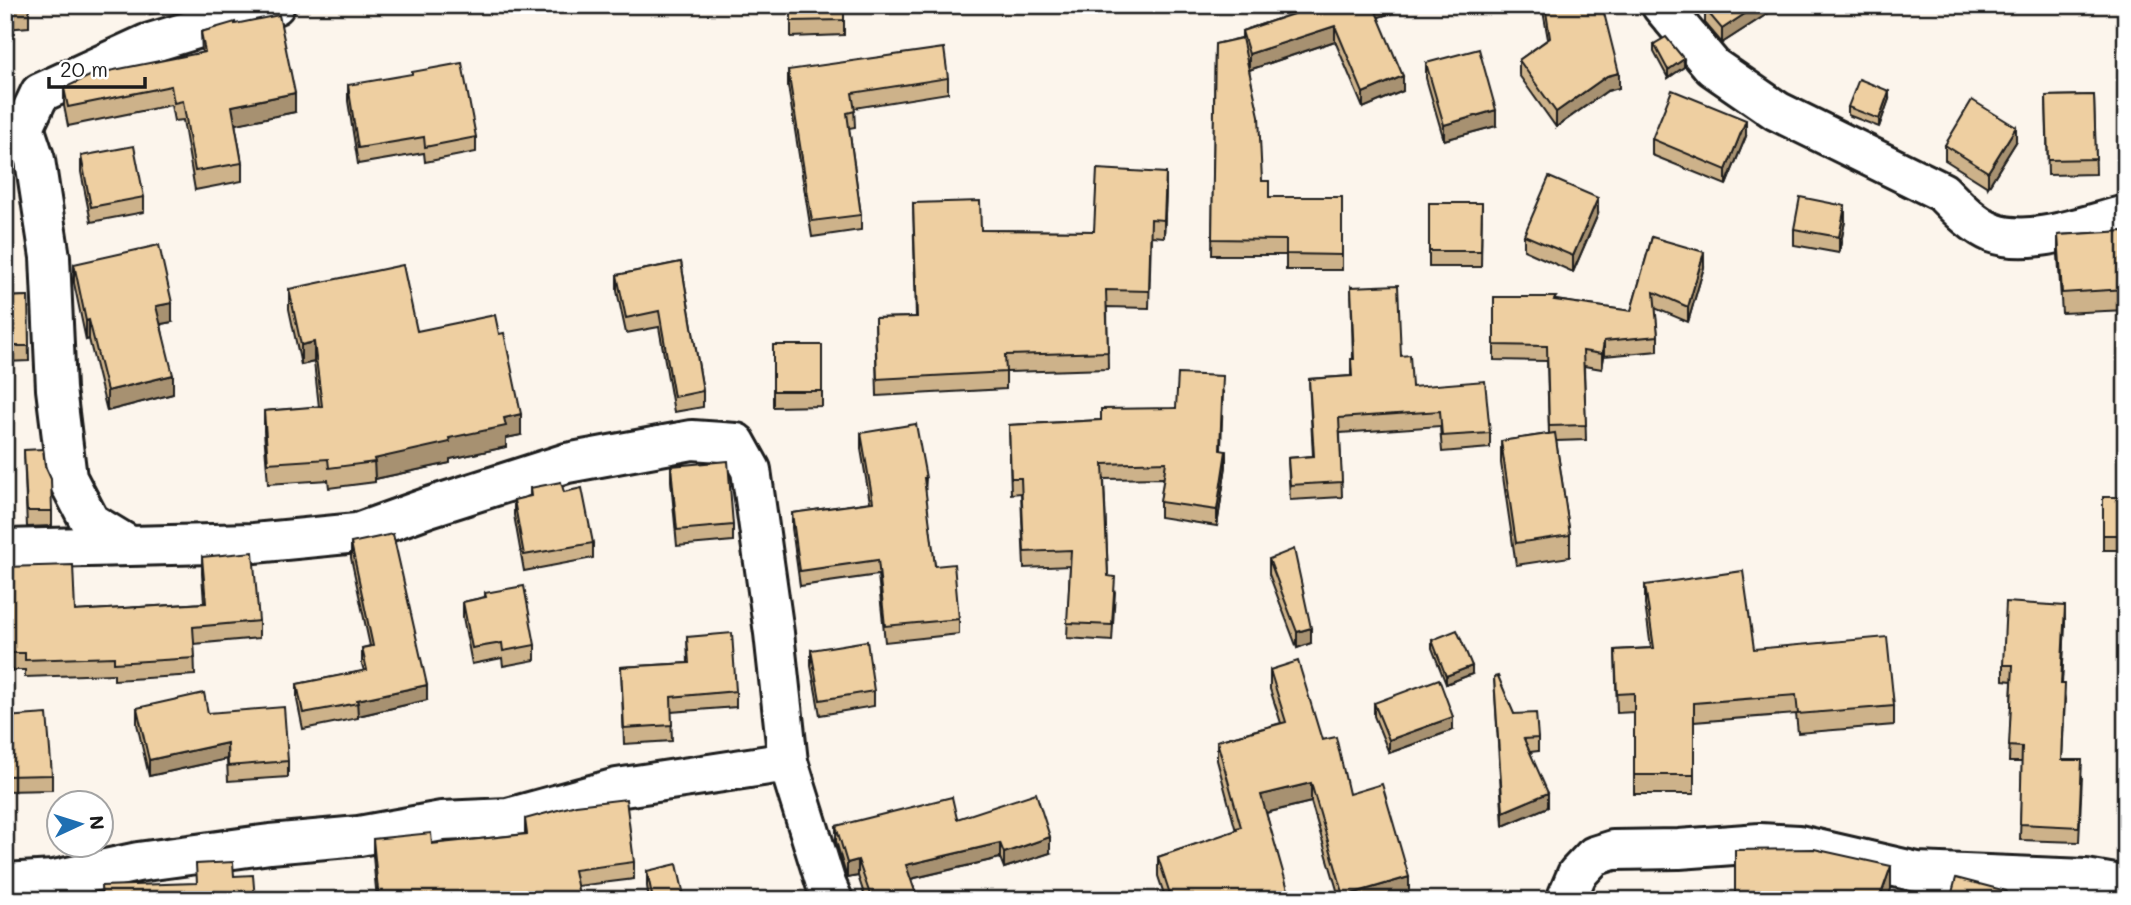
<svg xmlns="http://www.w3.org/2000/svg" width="2131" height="905" font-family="Mali,sans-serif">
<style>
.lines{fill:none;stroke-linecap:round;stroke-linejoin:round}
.minor-casing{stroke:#1c1c1c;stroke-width:44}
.minor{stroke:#fff;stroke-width:38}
.wall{fill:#cdb28a;stroke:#1c1c1c;stroke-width:2}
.shaded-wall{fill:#a79171;stroke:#1c1c1c;stroke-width:2}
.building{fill:#eecfa1;stroke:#1c1c1c;stroke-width:2}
</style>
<rect width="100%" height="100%" fill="#fcf5ec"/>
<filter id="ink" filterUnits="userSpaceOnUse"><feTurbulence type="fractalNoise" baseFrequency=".0143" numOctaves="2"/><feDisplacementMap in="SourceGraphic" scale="14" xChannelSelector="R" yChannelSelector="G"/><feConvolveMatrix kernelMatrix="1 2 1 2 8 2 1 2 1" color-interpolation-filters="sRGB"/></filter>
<g filter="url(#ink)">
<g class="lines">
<!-- minor casing -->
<g class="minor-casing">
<g id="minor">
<path d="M1661 5 1713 67 1777 111 1942 192C1956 206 1973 225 1993 233 2031 247 2088 224 2126 215"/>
<path d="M5 124 24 127 35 160 50 257 56 389 67 478 90 522 128 545"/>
<path d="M24 127 40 93 147 44 275 5"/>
<path d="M5 549 254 543 357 533 429 507 567 463 692 440 736 443 751 470 774 633 788 762 826 884 833 900"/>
<path d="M5 883 54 880 138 862 270 844 359 836 442 821 508 818 617 788 788 762"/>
<path d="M1566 900 1577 874 1594 856 1613 850 1679 849 1760 843 1799 845 1917 872 2086 879 2126 886"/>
</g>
</g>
<!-- minor -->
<use href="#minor" class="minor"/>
</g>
<!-- wall -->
<g class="wall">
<path d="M5 5H29V27L5 29Z"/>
<path d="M149 5H199L189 8 150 14Z"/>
<path d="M791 5 844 20V35L791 37Z"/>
<path d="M1316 5H1418L1378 17 1403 91 1363 108 1335 41 1249 70 1262 181 1269 197H1342V270H1286V255H1212L1215 44 1242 38V31L1317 6Z"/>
<path d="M1542 5H1602L1619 88 1607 91 1556 127 1519 75V60L1548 39Z"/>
<path d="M1702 5H1781L1722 43 1705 23V9Z"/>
<path d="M2118 9H2126V49L2120 50Z"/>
<path d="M235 24 295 112 235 124 242 163V181L195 190 183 120 174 121 171 105 68 126 64 106V88L202 53 201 32Z"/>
<path d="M1654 44 1684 67 1668 78 1654 52Z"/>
<path d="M1426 63 1496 126 1444 140 1426 78Z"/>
<path d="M788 70 948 78V93L854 108 855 127 849 128 861 215V230L812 237 788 86Z"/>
<path d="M348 85 476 137V152L425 162 424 153 358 164 348 101Z"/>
<path d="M2094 95 2096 174 2048 175 2046 96Z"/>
<path d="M1889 99 1879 127 1848 115V107Z"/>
<path d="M1746 136 1726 185 1652 155V139Z"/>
<path d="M2016 142 1988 187 1945 160V145Z"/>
<path d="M81 156 144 197V212L91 222 81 172Z"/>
<path d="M1166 190 1164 237 1151 236 1149 308 1107 307 1108 369 1006 372V389L877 396 875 318 916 317 913 203 981 230 1094 231Z"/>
<path d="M1429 203H1482L1481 267H1429Z"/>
<path d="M1598 214 1573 272 1524 250V235Z"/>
<path d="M1845 221 1839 253 1794 245V229Z"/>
<path d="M2126 231V310L2062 313 2058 255V235Z"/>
<path d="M1652 237 1704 267 1688 322 1655 308 1658 336V351L1604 356 1602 369 1584 366 1586 440 1556 441 1570 535V557L1516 565 1501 463V441L1549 434 1547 361 1494 360V297L1556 300 1631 311Z"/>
<path d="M681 262 703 391V407L674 412 659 327 626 333 617 291V275Z"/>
<path d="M74 264 172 322 161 324 173 394 107 411 89 339 86 340 74 283Z"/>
<path d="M1351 287 1401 356 1412 387 1490 433V448L1442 452 1440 426 1340 433 1342 497 1290 500 1288 458 1313 456 1309 379 1351 376V359H1353Z"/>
<path d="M289 289 417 331 521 435 506 438V447L450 459V463L375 479V482L329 488 328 480 268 484 264 431V411L319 407 314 362 301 365 289 309Z"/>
<path d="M28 296 29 361 5 362V297Z"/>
<path d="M773 345H822V406L773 407Z"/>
<path d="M1223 392 1221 450 1226 466 1217 526 1160 517V502L1164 478 1104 479 1108 576 1115 592 1112 641 1067 638 1070 566 1024 568 1021 493 1011 494 1009 425 1101 420 1176 408Z"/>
<path d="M861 433 926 478 925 493 935 566 959 619V634L885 642 878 575 800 586 792 528V513L870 502 861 449Z"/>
<path d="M24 450 52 511V526L27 527Z"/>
<path d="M671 466 733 525V541L677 546 671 481Z"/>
<path d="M530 488 564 492 593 543V558L524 571 514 515V500L530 497Z"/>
<rect x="2103" y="497" width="23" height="53"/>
<path d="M351 543 427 700 358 716V718L303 729 297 700V684L364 671 362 664V648L370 646 351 558Z"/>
<path d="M202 557 259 621V638L194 644 195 675 114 680V674L25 677V670H5V567L75 611 204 603 202 574Z"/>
<path d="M1269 559 1311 643 1297 648 1269 574Z"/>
<path d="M1645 585 1754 649 1894 706V725L1798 733 1796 714 1694 722V794H1634V712L1617 713 1615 650 1651 648 1645 604Z"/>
<path d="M485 593 535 645V660L503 666 502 658 472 664 463 617V602L485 597Z"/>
<path d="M2065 621 2062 684 2065 699 2062 760 2082 776 2079 842 2020 840 2022 762H2009L2012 681 2003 680V665Z"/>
<path d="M687 637 736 691V707L671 712 672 741 624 744 621 667 688 663Z"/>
<path d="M1432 640 1472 674 1446 684 1432 648Z"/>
<path d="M811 650 874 691V706L820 715 811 666Z"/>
<path d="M1270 670 1322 740 1349 794 1409 896 1396 900H1340L1311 802 1266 813 1289 900H1166L1158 876V857L1236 831 1217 760V741L1281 723 1270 689Z"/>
<path d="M1494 677 1514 714 1538 738V751L1530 752 1548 807 1503 826Z"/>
<path d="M1374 703 1453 730 1389 753 1374 716Z"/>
<path d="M137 708 208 713 288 761V777L228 781 227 759 149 776 137 724Z"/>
<path d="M5 717 52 775V790L5 791Z"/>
<path d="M525 819 634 862V879L577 886 580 900H377L373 856V839L432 844 525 834Z"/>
<path d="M957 819 1050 853 1004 868 1000 858 911 879 918 900H866L858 876 847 878 836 841V826Z"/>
<path d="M647 871 685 900H649L647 886Z"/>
</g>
<!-- shaded-wall -->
<g class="shaded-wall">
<path d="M476 5H503L476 11Z"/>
<path d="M1375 5H1418L1376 18 1374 7Z"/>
<path d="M1758 5H1781L1722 43V29Z"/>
<path d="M1335 26V41L1249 70V54Z"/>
<path d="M1684 59V67L1668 78V70Z"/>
<path d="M1619 73V88L1607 91 1556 127V112L1607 76Z"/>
<path d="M1403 76V91L1363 108V93Z"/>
<path d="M1889 91V99L1879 127V119Z"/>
<path d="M295 93V112L232 125V106Z"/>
<path d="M1496 110V126L1444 140V125Z"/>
<path d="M1746 120V136L1726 185V170Z"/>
<path d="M2016 127V142L1988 187V172Z"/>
<path d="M1166 173V190L1164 237V220Z"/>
<path d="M1598 198V214L1573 272V256Z"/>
<path d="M1845 206V221L1839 253V237Z"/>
<path d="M1704 252V267L1688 322V307Z"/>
<path d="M172 303V322L156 325V306Z"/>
<path d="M89 320V339L86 340V321Z"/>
<path d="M1604 341V356L1602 369V354Z"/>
<path d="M314 342V362L301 365V345Z"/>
<path d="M173 375V394L107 411V391Z"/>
<path d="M521 414V435L506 438V447L450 459V463L375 479 374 459 449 438 504 418Z"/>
<path d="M1226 451V466L1217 526V510Z"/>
<path d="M2065 606V621L2061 699V684Z"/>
<path d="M1311 628V643L1297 648V632Z"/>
<path d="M1472 666V674L1446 684V676Z"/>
<path d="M427 685V700L358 716 357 700Z"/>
<path d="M1453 717V730L1389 753V740Z"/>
<path d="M227 743V759L149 776V760Z"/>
<path d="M1311 783V802L1261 814V795Z"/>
<path d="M1548 793V807L1503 826V812Z"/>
<path d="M1050 837V853L1004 868V853Z"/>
<path d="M1000 843V858L906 880V865Z"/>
<path d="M858 860V876L847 878V863Z"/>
<path d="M1891 866V889L1887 900H1879Z"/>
<path d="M1409 877V896L1396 900H1344V896Z"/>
<path d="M1289 893V900H1262Z"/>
</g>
<!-- building -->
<g class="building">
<path d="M5 5H29V7L5 9Z"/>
<path d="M791 5H844V20L791 21Z"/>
<path d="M1320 5H1376V6L1374 7 1403 76 1363 93 1335 26 1249 54 1242 31Z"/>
<path d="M1545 5H1602L1619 73 1607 76 1556 112 1519 60 1550 38Z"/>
<path d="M1711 5H1758L1722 29 1705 9Z"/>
<path d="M2118 9H2126V34H2120Z"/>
<path d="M279 15 295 93 232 106 242 163 195 171 183 101 174 103 171 86 68 107 64 88 94 74 205 52 201 32 235 22V24Z"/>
<path d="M1666 37 1684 59 1668 70 1654 44Z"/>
<path d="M1242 38 1259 116 1262 181H1269V197H1342V255L1286 254V240L1212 239 1215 44Z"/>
<path d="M944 48 948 78 852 93 855 111 847 113 861 215 812 221 788 70Z"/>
<path d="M1479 49 1496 110 1444 125 1426 63Z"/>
<path d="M462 63 476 137 425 147 424 137 358 148 348 85 412 74V72Z"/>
<path d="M1859 79 1889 91 1879 119 1848 107Z"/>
<path d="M1672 90 1746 120 1726 170 1652 139Z"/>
<path d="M2094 95 2096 159 2048 160 2046 96Z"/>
<path d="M1972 100 2016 127 1988 172 1945 145Z"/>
<path d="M134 146 144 197 91 207 81 156Z"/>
<path d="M1097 169 1166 173 1164 220 1151 219 1149 291 1106 290 1108 352 1005 355 1006 372 877 379 875 318 917 317 913 203 980 201 981 230 1094 231Z"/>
<path d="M1549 177 1598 198 1573 256 1524 235Z"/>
<path d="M1800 197 1845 206 1839 237 1794 229Z"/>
<path d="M1429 203H1482L1481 251H1429Z"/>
<path d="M2126 231V289L2062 293 2058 235Z"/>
<path d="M1652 237 1704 252 1688 307 1654 292 1658 336 1604 341 1602 354 1583 351 1586 425 1549 426 1547 346 1494 345V297H1556L1554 300 1631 311Z"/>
<path d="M159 245 172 303 156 306 173 375 107 391 89 320 86 321 74 264Z"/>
<path d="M681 262 703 391 674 397 659 311 626 318 617 275Z"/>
<path d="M403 265 417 331 495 315 499 334 504 333 521 414 504 418 506 426 449 438 450 442 374 459 375 462 329 468 328 459 268 463 264 411 322 406 314 342 301 345 289 289Z"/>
<path d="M1398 285 1401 356 1410 355 1412 387 1485 381 1490 433 1442 436 1440 411 1339 418 1342 482 1290 485 1288 458 1314 456 1309 379 1352 376 1351 359H1354L1351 287Z"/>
<path d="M28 296 29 346H5V297Z"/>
<rect x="773" y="345" width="49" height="46"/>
<path d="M1178 374 1223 376 1220 450 1226 451 1217 510 1160 502 1166 462 1103 464 1108 576 1115 577 1112 625 1067 623 1071 550 1024 552 1021 478H1011L1009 425 1101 420V409L1176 408Z"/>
<path d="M916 424 926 478H924L935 566 954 564 959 619 885 626 878 560 800 571 792 513 873 502 861 433Z"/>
<path d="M1555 433 1570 535 1516 543 1501 441Z"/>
<path d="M43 449 45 466 51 479 52 511H27L24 450Z"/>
<path d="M728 461 733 525 677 530 671 466Z"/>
<path d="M561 482 564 492 582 488 593 543 524 555 514 500 531 496 530 488Z"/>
<rect x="2103" y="497" width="23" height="38"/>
<path d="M393 534 427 685 357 700 358 703 303 713 297 684 367 670 362 648 373 646 351 543Z"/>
<path d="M1294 549 1311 628 1297 632 1269 559Z"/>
<path d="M253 552 259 621 193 627 195 658 114 663V657L25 660V653H5V567L73 565 75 611 206 603 202 557Z"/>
<path d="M1743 571 1754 649 1887 637 1894 706 1798 714 1796 695 1694 703V775H1634V693L1617 694 1615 650 1654 648 1645 585Z"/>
<path d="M524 586 535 645 503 651 502 643 472 648 463 602 486 597 485 593Z"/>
<path d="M2006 602 2065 606 2061 684H2065L2062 760H2082L2079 827 2020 824 2022 747 2009 746 2013 665H2003Z"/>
<path d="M1457 630 1472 666 1446 676 1432 640Z"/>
<path d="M732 633 736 691 671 697 672 725 624 728 621 667 689 663 687 637Z"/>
<path d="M867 641 874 691 820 700 811 650Z"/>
<path d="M1298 661 1322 740 1336 737 1349 794 1382 784 1409 877 1344 896 1311 783 1261 795 1289 893 1262 900H1172L1158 857 1237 830 1236 828 1241 827 1217 741 1286 722 1270 670Z"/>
<path d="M1498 676 1514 714 1536 713 1538 738 1524 739 1548 793 1503 812 1494 677Z"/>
<path d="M1439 679 1453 717 1389 740 1374 703Z"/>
<path d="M204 693 208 713 284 707 288 761 228 766 227 743 149 760 137 708Z"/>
<path d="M47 714 52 775 5 776V717Z"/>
<path d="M1036 793 1050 837 1004 853 1000 843 906 865 918 900H872L858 860 847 863 836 826 952 797 957 819Z"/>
<path d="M626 799 634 862 574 870 580 900H379L373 839 431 833 432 844 527 834 525 819 576 805Z"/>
<path d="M1814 849 1891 866 1879 900H1735V850Z"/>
<path d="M233 862 234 876 253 875 255 900H102L101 886 197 883 196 864Z"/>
<path d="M677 864 685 900H653L647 871Z"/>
<path d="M1956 878 2006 891 2003 900H1950Z"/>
<path d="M11 893 46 895 45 900H5V898H10Z"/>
</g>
</g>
<!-- margin -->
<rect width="2131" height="905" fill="none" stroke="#fff" stroke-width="28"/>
<rect x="14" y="14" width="2103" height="877" fill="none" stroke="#1c1c1c" stroke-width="2.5" filter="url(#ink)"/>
<!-- north arrow -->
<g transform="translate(80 824) rotate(86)"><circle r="33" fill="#ffffff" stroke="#a4a4a4" stroke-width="2"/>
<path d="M0-5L12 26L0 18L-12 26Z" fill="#1f6fb2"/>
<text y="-10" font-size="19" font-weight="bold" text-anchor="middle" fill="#1c1c1c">N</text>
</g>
<!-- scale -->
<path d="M49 77v10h96v-10" fill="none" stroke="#1c1c1c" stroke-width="3.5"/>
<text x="60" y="77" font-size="21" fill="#1c1c1c" stroke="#ffffff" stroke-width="5" paint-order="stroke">20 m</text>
</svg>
